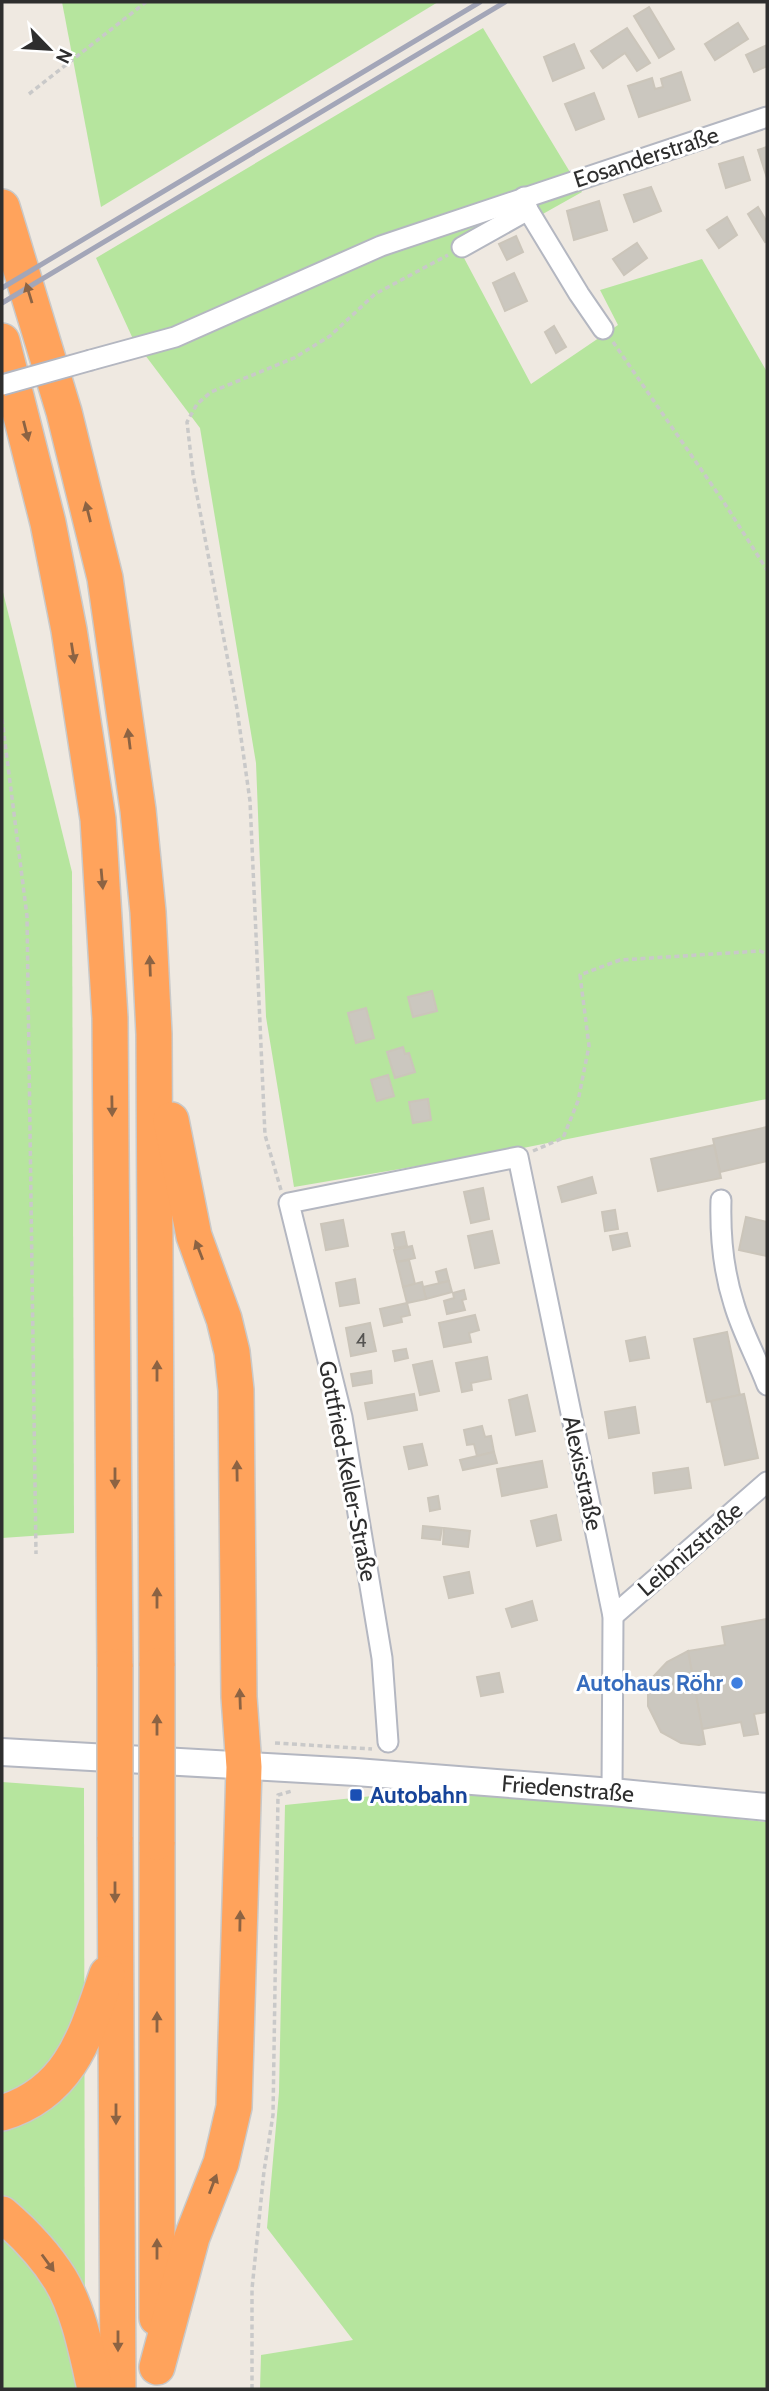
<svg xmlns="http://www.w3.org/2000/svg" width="769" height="2391" font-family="Cabin,sans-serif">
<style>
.green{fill:#b6e59e}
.building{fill:#cbc7bf;stroke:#cbc5ba;stroke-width:2}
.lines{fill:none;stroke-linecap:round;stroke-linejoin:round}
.minor-casing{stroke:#b4b7c1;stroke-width:23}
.secondary-casing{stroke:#b4b7c1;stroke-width:30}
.motorway-casing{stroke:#c9c9c9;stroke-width:38}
.path{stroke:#c9c9c9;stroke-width:3.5;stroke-dasharray:5 3.5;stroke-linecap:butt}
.minor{stroke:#fff;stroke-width:19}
.secondary{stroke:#fff;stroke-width:26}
.motorway{stroke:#ffa35c;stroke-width:35}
.rail{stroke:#a3a6b8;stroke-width:5}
.minor-bridge-casing{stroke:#b4b7c1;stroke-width:23;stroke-linecap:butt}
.motorway-bridge-casing{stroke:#c9c9c9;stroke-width:38;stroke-linecap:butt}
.minor-bridge{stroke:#fff;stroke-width:19}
.motorway-bridge{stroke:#ffa35c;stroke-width:35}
.oneway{fill:#8c6343}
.shop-dot{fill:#3f7fe0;stroke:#fff;stroke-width:2.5}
.transit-dot{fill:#1a4fb4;stroke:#fff;stroke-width:2.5}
.labels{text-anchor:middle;stroke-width:6;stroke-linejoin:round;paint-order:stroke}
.number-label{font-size:19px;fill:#555452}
.street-label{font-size:23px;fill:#2e2e2e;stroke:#fff}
.shop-label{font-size:23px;font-weight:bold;fill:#366cbe;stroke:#fff;text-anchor:end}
.transit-label{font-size:23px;font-weight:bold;fill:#164399;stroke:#fff;text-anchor:start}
</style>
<rect width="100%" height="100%" fill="#efe9e1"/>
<!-- green -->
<g class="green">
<path d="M62 2H438L101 207Z"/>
<path d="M483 28 582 192 464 258 531 384 618 325 600 290 702 259 767 372V1099L523 1148 294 1187 266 1017 256 763 200 428 133 339 96 258Z"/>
<path d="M2 588 72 872 74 1533 2 1538Z"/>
<path d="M2 1782 84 1788 85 2389H2Z"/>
<path d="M451 1788 767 1822V2389H260L261 2355 353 2340 267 2228 279 2092 285 1805Z"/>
</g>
<!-- building -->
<g class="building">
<path d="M649 7 674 49 659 58 634 16Z"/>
<path d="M738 23 748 39 715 60 705 44Z"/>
<path d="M627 28 650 63 637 71 625 53 603 68 591 51Z"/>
<path d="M574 44 584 68 553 81 544 57Z"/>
<path d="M767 45V66L754 72 746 55Z"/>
<path d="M681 72 690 100 639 117 628 86 652 78 655 89 663 87 661 79Z"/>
<path d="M594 93 604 119 576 130 565 104Z"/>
<path d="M767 147V178L758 150Z"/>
<path d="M743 157 750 180 726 188 719 164Z"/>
<path d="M651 187 661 211 634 222 624 195Z"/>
<path d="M599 201 607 230 574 240 567 211Z"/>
<path d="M758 207 767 222V240L765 242 748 214Z"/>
<path d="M727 217 737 235 719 248 707 230Z"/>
<path d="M516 236 523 252 507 260 499 244Z"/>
<path d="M637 243 647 258 624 275 613 259Z"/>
<path d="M514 273 527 301 505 311 493 283Z"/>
<path d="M554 326 566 347 556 353 545 332Z"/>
<path d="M432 991 437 1011 413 1017 408 997Z"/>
<path d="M366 1008 374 1038 356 1043 348 1013Z"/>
<path d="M403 1047 405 1054 409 1053 415 1072 395 1078 387 1052Z"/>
<path d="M388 1075 394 1096 377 1101 371 1080Z"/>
<path d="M428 1099 431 1120 413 1123 409 1102Z"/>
<path d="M767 1127V1161L720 1172 713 1139Z"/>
<path d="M714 1145 721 1178 658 1191 651 1159Z"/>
<path d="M592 1177 596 1193 562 1202 558 1187Z"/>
<path d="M483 1188 489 1219 471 1223 464 1192Z"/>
<path d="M615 1210 618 1229 605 1231 602 1212Z"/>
<path d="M746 1217 767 1222V1256L739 1250Z"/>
<path d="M343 1220 348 1246 326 1250 321 1224Z"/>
<path d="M492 1231 499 1263 475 1268 468 1236Z"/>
<path d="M404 1232 407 1246 395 1248 392 1234Z"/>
<path d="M627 1233 630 1246 613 1250 610 1236Z"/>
<path d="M412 1246 415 1258 397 1262 394 1250Z"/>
<path d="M409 1260 415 1284 403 1287 397 1262Z"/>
<path d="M446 1269 449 1281 439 1283 436 1272Z"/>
<path d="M355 1279 359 1303 340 1306 336 1283Z"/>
<path d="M449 1281 452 1292 426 1299 423 1287Z"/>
<path d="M422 1282 426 1299 407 1303 403 1287Z"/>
<path d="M464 1290 466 1299 462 1300 465 1310 447 1314 444 1301 454 1298 453 1293Z"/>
<path d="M407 1303 410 1315 401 1317 402 1322 384 1326 380 1309Z"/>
<path d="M475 1315 479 1330 469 1333 471 1342 444 1347 439 1323Z"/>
<path d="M370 1323 376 1351 351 1356 346 1328Z"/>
<path d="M727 1332 740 1395 707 1402 694 1339Z"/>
<path d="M645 1337 649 1358 630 1361 626 1341Z"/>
<path d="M406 1349 408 1358 395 1361 393 1351Z"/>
<path d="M487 1357 491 1379 471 1383 472 1390 462 1392 456 1363Z"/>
<path d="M432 1361 439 1391 420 1395 413 1365Z"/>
<path d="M371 1371 372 1383 353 1386 351 1374Z"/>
<path d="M414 1394 417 1410 368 1419 365 1403Z"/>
<path d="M744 1394 758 1458 725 1465 711 1401Z"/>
<path d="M527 1395 535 1431 516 1435 509 1400Z"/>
<path d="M635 1407 639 1433 609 1438 605 1412Z"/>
<path d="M482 1426 485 1437 491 1436 494 1452 477 1456 474 1444 467 1445 464 1430Z"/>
<path d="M422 1444 427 1465 409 1469 404 1447Z"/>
<path d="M494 1452 497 1463 463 1470 460 1460Z"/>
<path d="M542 1461 547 1487 502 1496 497 1469Z"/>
<path d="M688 1468 691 1488 655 1493 653 1473Z"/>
<path d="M438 1496 440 1509 430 1511 428 1498Z"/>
<path d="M556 1515 561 1540 537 1546 531 1521Z"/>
<path d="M423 1526 442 1528 440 1540 422 1538Z"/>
<path d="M444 1528 470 1531 468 1547 443 1544Z"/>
<path d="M469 1572 473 1593 449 1598 444 1577Z"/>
<path d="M532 1601 537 1620 512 1627 506 1609Z"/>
<path d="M767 1619V1712L754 1714 758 1734 744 1736 741 1722 702 1729 688 1651 725 1645 722 1627Z"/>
<path d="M688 1651 705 1744 699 1745 681 1743 661 1732 648 1706V1688L651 1679 667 1662Z"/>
<path d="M499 1673 503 1692 481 1696 477 1677Z"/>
</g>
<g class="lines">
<!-- minor casing -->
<g class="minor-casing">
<g id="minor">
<path d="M524 197 528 210 579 294 603 329"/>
<path d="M462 247 528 210"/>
<path d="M91 360 175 337 381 246 767 117"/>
<path d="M721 1200C720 1235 723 1270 734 1304 742 1332 757 1358 767 1385"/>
<path d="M613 1616 767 1482"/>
<path d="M388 1742 382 1658 342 1417 289 1203 518 1157 613 1616 612 1792"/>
</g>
</g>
<!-- secondary casing -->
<g class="secondary-casing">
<g id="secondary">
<path id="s1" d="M2 1752 356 1772 612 1792 767 1807"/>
</g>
</g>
<!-- motorway casing -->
<g class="motorway-casing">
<g id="motorway">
<path d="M2 207 64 412 105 578 138 810 148 912 154 1034 157 1666"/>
<path d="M2 341 48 523 69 630 98 819 110 1018 115 1667"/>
<path d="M115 1837 118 2389"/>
<path d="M157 1842V2318"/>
<path d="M2 2113C71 2092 86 2035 107 1974"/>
<path d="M2 2214C23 2232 45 2255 60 2279 79 2310 87 2354 95 2389"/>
<path d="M157 2367 192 2237 221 2163 234 2107 244 1767 239 1697 236 1390 232 1352 224 1319 194 1236 171 1120"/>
</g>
</g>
<!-- path -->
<g class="path">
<path d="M29 94 146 2"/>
<path d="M613 342 725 504 767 570"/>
<path d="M2 719 27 916 36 1554"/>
<path d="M533 1151 563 1138 578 1101 589 1046 580 975 620 960 760 951 767 954"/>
<path d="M281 1190 265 1135 250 801 237 709 193 474 187 422 197 404 211 392 294 358 330 336 375 294 448 255"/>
<path d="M275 1743 372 1749"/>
<path d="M252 2389V2289L264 2171 273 2115 278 1795 292 1791"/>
</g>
<!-- minor -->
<use href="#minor" class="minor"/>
<!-- secondary -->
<use href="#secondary" class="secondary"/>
<!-- motorway -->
<use href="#motorway" class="motorway"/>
<!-- rail -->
<g class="rail">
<path d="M2 288 480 2"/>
<path d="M2 303 505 2"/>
</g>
<!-- minor-bridge casing -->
<g class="minor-bridge-casing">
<path id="minor-bridge" d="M2 385 91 360"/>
</g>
<!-- motorway-bridge casing -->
<g class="motorway-bridge-casing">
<g id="motorway-bridge">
<path d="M157 1666V1842"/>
<path d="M115 1667V1837"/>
</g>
</g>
<!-- minor-bridge -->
<use href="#minor-bridge" class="minor-bridge"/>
<!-- motorway-bridge -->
<use href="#motorway-bridge" class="motorway-bridge"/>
</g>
<!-- one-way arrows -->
<defs><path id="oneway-solid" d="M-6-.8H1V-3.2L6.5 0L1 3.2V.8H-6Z" transform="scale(1.75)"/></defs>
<g class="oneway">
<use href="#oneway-solid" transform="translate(29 293) rotate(-107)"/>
<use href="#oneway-solid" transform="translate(26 431) rotate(76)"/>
<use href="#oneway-solid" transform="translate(88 512) rotate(-104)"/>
<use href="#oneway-solid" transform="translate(73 653) rotate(81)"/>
<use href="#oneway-solid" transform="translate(129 739) rotate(-97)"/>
<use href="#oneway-solid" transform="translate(102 879) rotate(85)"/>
<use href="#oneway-solid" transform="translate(150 966) rotate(-92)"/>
<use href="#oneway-solid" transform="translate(112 1106) rotate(89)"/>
<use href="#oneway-solid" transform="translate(199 1250) rotate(-111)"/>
<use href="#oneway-solid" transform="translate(157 1371) rotate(-90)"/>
<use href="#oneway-solid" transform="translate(237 1471) rotate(-91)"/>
<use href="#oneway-solid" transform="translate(115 1478) rotate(90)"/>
<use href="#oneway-solid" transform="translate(157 1598) rotate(-90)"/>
<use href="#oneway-solid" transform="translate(240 1699) rotate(-92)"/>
<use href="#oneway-solid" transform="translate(157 1725) rotate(-90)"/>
<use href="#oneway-solid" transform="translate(115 1892) rotate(90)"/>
<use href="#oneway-solid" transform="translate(240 1921) rotate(-89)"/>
<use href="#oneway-solid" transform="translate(157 2022) rotate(-90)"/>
<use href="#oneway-solid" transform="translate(116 2114) rotate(90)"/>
<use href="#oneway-solid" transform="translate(213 2184) rotate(-69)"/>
<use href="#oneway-solid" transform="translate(157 2249) rotate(-90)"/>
<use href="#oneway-solid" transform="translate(48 2263) rotate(54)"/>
<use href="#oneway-solid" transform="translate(118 2341) rotate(90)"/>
</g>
<!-- markers -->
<circle class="shop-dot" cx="737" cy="1683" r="7"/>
<rect class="transit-dot" x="349" y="1788" width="14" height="14" rx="3.5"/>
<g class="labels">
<!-- number labels -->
<g class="number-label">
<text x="361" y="1347">4</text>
</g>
<!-- street labels -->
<g class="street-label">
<text transform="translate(646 157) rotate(-18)" y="8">Eosanderstraße</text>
<text transform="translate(348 1471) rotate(79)" y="8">Gottfried-Keller-Straße</text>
<text transform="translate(583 1473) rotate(78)" y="8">Alexisstraße</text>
<text transform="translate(690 1549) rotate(-41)" y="8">Leibnizstraße</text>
<text dy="8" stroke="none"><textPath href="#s1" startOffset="567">Friedenstraße</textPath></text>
</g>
<!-- shop labels -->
<g class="shop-label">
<text x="723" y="1691">Autohaus Röhr</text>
</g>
<!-- transit labels -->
<g class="transit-label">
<text x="370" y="1803">Autobahn</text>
</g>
</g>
<!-- border -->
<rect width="769" height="2391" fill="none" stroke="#2e2e2e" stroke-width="7"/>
<!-- north arrow -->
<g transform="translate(49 49) rotate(115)" stroke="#ffffff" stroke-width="5" paint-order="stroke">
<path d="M0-5L12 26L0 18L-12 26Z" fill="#2e2e2e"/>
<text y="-10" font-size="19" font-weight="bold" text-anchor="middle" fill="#2e2e2e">N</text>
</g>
</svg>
